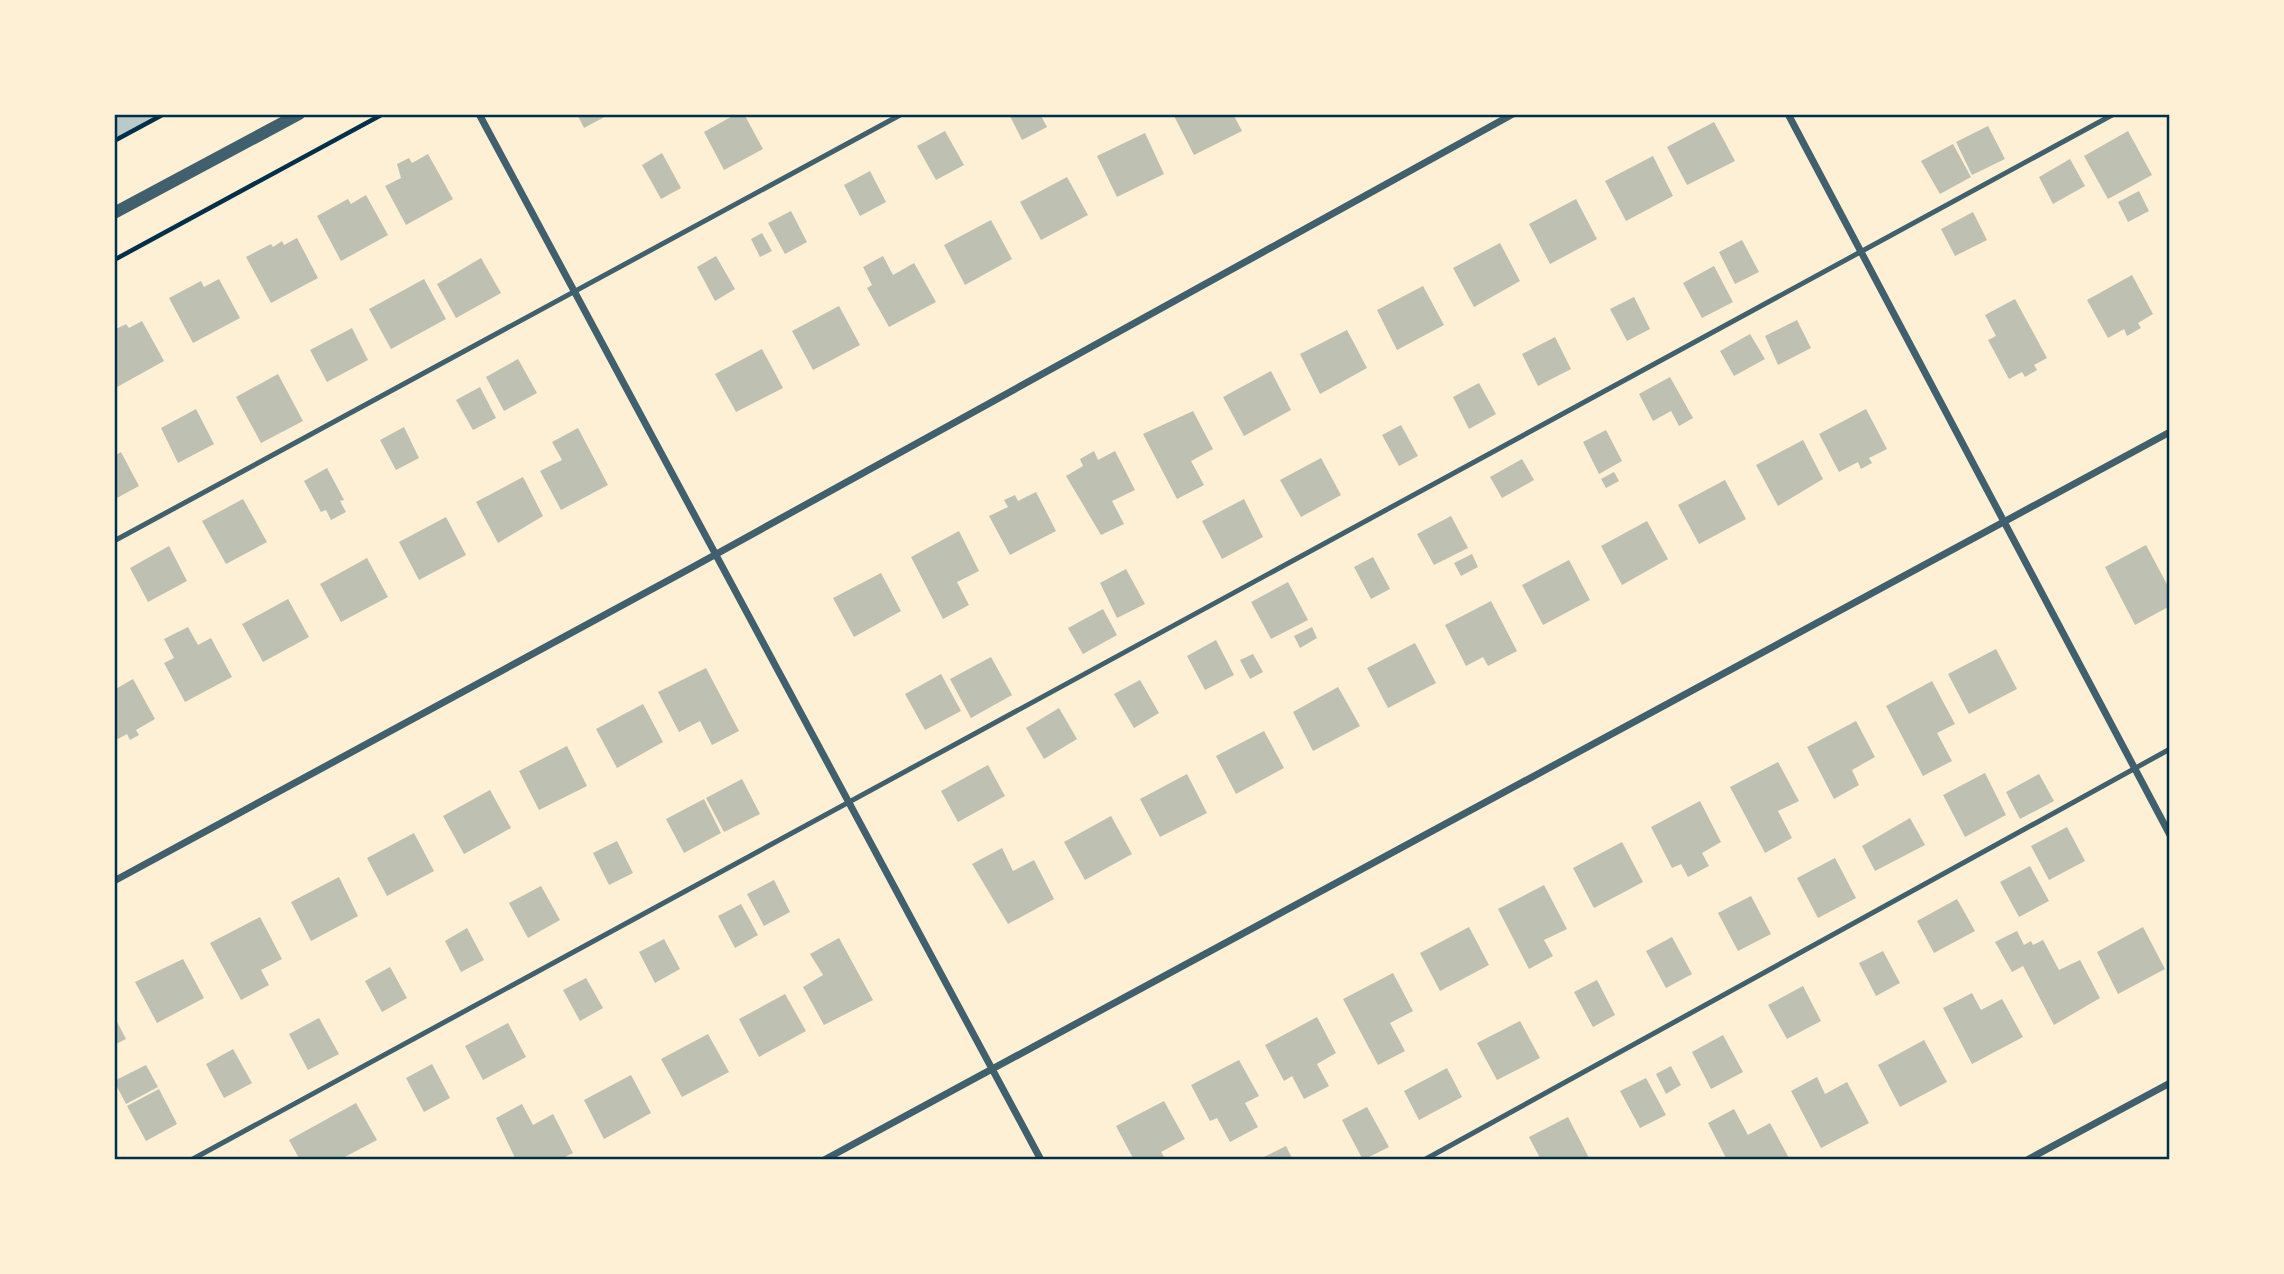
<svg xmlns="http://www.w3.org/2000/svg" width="2284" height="1274" font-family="'Fira Sans',sans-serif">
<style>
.green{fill:#b9caca}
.building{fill:#bec0b2}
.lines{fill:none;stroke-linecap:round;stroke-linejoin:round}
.path{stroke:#003049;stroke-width:4.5}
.service{stroke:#3f606c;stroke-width:5}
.minor{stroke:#3f606c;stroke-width:7}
.tertiary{stroke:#3f606c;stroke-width:12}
.neatline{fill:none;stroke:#003049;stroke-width:2.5}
</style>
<rect width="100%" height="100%" fill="#fdf0d5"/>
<!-- green -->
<path class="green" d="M114 114H163L114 140Z"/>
<!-- building -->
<g class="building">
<path d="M577 114H610L584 128Z"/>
<path d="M736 114H744L763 149 724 170 704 132Z"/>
<path d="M1009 114H1040L1047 127 1022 140Z"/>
<path d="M1179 114H1233L1242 131 1194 155 1174 116Z"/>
<path d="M1714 122 1735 161 1687 185 1667 147Z"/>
<path d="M1988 126 2005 159 1972 175 1956 142Z"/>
<path d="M945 131 964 165 936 180 917 146Z"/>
<path d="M2128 131 2152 175 2108 199 2084 156Z"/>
<path d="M1145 133 1164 174 1117 197 1097 156Z"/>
<path d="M1953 144 1971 177 1940 194 1921 161Z"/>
<path d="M662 153 681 188 661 199 642 165Z"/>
<path d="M428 154 453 199 406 225 385 186 401 178 397 164 409 158 412 163Z"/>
<path d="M1653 156 1673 196 1626 221 1605 181Z"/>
<path d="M2070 159 2085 186 2053 204 2039 177Z"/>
<path d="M870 171 886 202 860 216 844 185Z"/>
<path d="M1067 177 1088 215 1041 240 1020 202Z"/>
<path d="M2139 191 2149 211 2128 222 2118 202Z"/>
<path d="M366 195 388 235 341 261 317 216 348 199 351 204Z"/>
<path d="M1576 199 1597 239 1550 264 1529 224Z"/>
<path d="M791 211 807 242 785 254 768 223Z"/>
<path d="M1973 212 1987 240 1955 256 1941 229Z"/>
<path d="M991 220 1012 259 965 285 944 245Z"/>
<path d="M762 233 772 251 760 257 751 239Z"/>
<path d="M297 238 318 278 271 303 246 257 271 244 273 247 282 241 284 245Z"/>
<path d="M1742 240 1759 272 1735 284 1719 252Z"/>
<path d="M1500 243 1520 281 1474 307 1453 268Z"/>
<path d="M716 256 735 289 715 301 697 267Z"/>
<path d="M883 256 893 275 914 263 936 302 889 327 867 288 872 285 863 267Z"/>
<path d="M481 258 501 293 456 318 437 284Z"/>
<path d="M1714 266 1733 302 1702 318 1683 283Z"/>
<path d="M2132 275 2153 314 2138 323 2141 328 2127 336 2124 329 2108 338 2087 300Z"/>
<path d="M219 279 240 318 193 343 169 298 201 281 204 287Z"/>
<path d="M424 279 446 319 391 349 369 309Z"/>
<path d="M1423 286 1444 325 1397 350 1377 310Z"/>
<path d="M1634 297 1650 329 1627 341 1610 309Z"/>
<path d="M2015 299 2047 358 2034 365 2037 370 2025 377 2022 372 2009 379 1988 340 1996 336 1985 315Z"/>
<path d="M839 306 860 345 813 370 792 331Z"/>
<path d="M1797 320 1811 348 1778 365 1765 336Z"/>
<path d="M142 321 164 361 117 387 114 381V330L126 324 129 328Z"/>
<path d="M352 328 368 360 327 382 310 350Z"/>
<path d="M1347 330 1367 368 1320 394 1300 354Z"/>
<path d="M1750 334 1765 359 1734 376 1720 351Z"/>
<path d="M1555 337 1571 369 1538 386 1522 354Z"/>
<path d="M762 349 783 388 736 412 715 374Z"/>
<path d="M518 359 537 393 504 411 486 377Z"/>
<path d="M1271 371 1291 410 1244 436 1223 397Z"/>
<path d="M278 374 303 421 261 443 236 397Z"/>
<path d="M1670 377 1693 418 1679 426 1671 411 1653 421 1639 394Z"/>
<path d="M1479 383 1496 414 1469 429 1453 397Z"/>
<path d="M480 387 496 418 473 430 456 400Z"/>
<path d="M196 409 214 444 178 463 161 428Z"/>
<path d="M1866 409 1887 449 1869 458 1872 463 1861 469 1858 462 1839 472 1819 434Z"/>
<path d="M1193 411 1213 449 1191 461 1204 485 1177 499 1143 434Z"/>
<path d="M1401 425 1418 456 1399 466 1382 435Z"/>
<path d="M404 427 419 458 396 470 380 440Z"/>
<path d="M578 428 608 485 561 510 540 471 562 460 552 442Z"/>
<path d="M1606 430 1622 461 1599 474 1583 442Z"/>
<path d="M1803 440 1823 479 1778 506 1756 465Z"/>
<path d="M1094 451 1098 460 1115 451 1135 490 1112 501 1124 524 1101 535 1066 476 1083 466 1080 459Z"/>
<path d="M121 452 139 486 115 499 114 456Z"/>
<path d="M1321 458 1341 495 1301 517 1280 480Z"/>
<path d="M1522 459 1534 480 1502 498 1490 477Z"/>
<path d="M327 468 344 500 340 501 346 512 331 520 326 510 321 512 304 481Z"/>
<path d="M1614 472 1619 481 1606 488 1601 479Z"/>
<path d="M523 477 543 516 498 543 476 502Z"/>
<path d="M1725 480 1746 519 1699 544 1678 505Z"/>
<path d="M1036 492 1056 531 1010 555 989 516 1008 507 1004 500 1015 495 1018 501Z"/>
<path d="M243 499 267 542 226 564 202 521Z"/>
<path d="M1244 499 1263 537 1222 559 1202 521Z"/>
<path d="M1451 516 1468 548 1434 565 1417 534Z"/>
<path d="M446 517 466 555 419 580 399 542Z"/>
<path d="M1647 521 1668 559 1622 585 1601 546Z"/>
<path d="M959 531 979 571 957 582 969 605 943 619 911 557Z"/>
<path d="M2146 545 2170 590V606L2135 625 2105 567Z"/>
<path d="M169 546 187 581 148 602 130 568Z"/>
<path d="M1472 554 1478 567 1461 576 1454 563Z"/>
<path d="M1373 557 1390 589 1371 599 1354 567Z"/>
<path d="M367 558 388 597 341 622 320 584Z"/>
<path d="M1569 560 1590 600 1543 625 1522 585Z"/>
<path d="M1126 569 1145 604 1117 618 1100 583Z"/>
<path d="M881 573 901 611 854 637 833 598Z"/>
<path d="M1288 582 1308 620 1271 639 1251 602Z"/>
<path d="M288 599 309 637 263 662 242 624Z"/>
<path d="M1491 601 1517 651 1488 666 1483 657 1466 666 1445 625Z"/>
<path d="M1103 609 1117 635 1083 654 1068 628Z"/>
<path d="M188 627 198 645 211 638 232 677 185 702 164 663 174 658 164 639Z"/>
<path d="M1312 627 1317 638 1300 648 1294 636Z"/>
<path d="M1216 640 1234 675 1205 690 1187 656Z"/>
<path d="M1415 643 1436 683 1388 708 1367 668Z"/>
<path d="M1996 649 2017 689 1969 714 1948 674Z"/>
<path d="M1253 654 1263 672 1250 679 1240 660Z"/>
<path d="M991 657 1012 695 971 718 950 679Z"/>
<path d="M706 668 739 731 712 745 700 721 679 732 658 692Z"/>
<path d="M941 674 961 711 925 730 905 694Z"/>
<path d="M133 679 155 719 136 730 139 735 130 740 127 734 114 741V690Z"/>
<path d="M1140 680 1159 713 1134 728 1114 694Z"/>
<path d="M1932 681 1955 724 1937 733 1952 761 1923 776 1886 706Z"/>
<path d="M1338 687 1360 726 1313 751 1293 712Z"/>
<path d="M643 704 663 742 617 768 596 729Z"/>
<path d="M1059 708 1077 739 1044 759 1026 728Z"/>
<path d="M1856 721 1875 757 1852 770 1859 785 1834 799 1807 747Z"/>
<path d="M1264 731 1284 768 1236 794 1216 756Z"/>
<path d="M567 746 587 786 539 810 519 771Z"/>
<path d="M1778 762 1799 801 1778 811 1792 838 1765 853 1730 787Z"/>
<path d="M988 765 1005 796 958 822 941 791Z"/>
<path d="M1985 773 2006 815 1965 837 1943 795Z"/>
<path d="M1187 774 1207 813 1160 837 1140 799Z"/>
<path d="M2039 774 2054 801 2020 819 2006 792Z"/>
<path d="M742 779 760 814 724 832 706 798Z"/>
<path d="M490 790 511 828 464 854 443 816Z"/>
<path d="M704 799 721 833 684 853 666 819Z"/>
<path d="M1700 801 1721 842 1702 853 1709 866 1688 877 1681 864 1672 868 1651 827Z"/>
<path d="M1111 816 1132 854 1085 880 1064 842Z"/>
<path d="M1910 818 1925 845 1875 871 1862 846Z"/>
<path d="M2067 827 2085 861 2049 880 2031 846Z"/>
<path d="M414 833 434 871 387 896 367 858Z"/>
<path d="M617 841 633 873 609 885 593 853Z"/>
<path d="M1622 842 1643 882 1594 908 1573 868Z"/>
<path d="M1002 848 1013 871 1034 860 1054 899 1008 924 972 864Z"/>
<path d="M1835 858 1856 898 1818 918 1797 878Z"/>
<path d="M2030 866 2049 901 2019 917 2000 882Z"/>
<path d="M339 877 358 916 311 941 291 902Z"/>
<path d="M774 880 790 912 764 926 747 894Z"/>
<path d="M1544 885 1567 929 1544 940 1553 956 1529 969 1498 909Z"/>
<path d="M541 886 560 920 528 938 509 903Z"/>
<path d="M1751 896 1771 934 1738 951 1718 913Z"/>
<path d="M1957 899 1975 931 1934 953 1917 921Z"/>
<path d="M741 904 758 935 735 948 718 916Z"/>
<path d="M260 917 282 959 261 970 269 985 241 1000 210 943Z"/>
<path d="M1469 927 1489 965 1440 991 1420 953Z"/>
<path d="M2143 927 2165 969 2118 994 2097 952Z"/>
<path d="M467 928 484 960 461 972 445 941Z"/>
<path d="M2017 931 2024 945 2031 941 2033 945 2043 940 2059 970 2080 960 2100 998 2054 1025 2023 966 2012 972 1995 942Z"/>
<path d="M1672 937 1692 974 1666 988 1646 951Z"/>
<path d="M839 938 873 1000 824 1025 803 987 823 975 810 954Z"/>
<path d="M664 939 680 969 655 983 639 952Z"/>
<path d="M1883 951 1900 983 1876 996 1859 963Z"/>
<path d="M183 959 204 998 157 1023 135 982Z"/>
<path d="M390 967 407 998 382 1012 365 981Z"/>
<path d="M1393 973 1413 1011 1390 1023 1405 1051 1378 1065 1343 999Z"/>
<path d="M586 978 603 1008 580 1021 563 990Z"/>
<path d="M1597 980 1615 1015 1593 1027 1574 992Z"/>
<path d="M1803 986 1821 1021 1787 1039 1768 1005Z"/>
<path d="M1972 993 1981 1010 2002 999 2023 1037 1972 1064 1943 1008Z"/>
<path d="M785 994 806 1031 759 1057 739 1019Z"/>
<path d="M114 1016 126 1039 114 1045Z"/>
<path d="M1317 1017 1336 1053 1317 1064 1329 1086 1304 1099 1292 1076 1284 1081 1265 1045Z"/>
<path d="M319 1018 339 1054 308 1070 289 1034Z"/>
<path d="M1520 1021 1540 1058 1497 1080 1477 1043Z"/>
<path d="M508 1023 526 1057 483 1080 465 1046Z"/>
<path d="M708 1034 729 1072 682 1097 661 1059Z"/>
<path d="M1723 1035 1743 1072 1711 1089 1692 1052Z"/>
<path d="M1924 1040 1947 1082 1900 1107 1878 1065Z"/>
<path d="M233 1049 252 1083 224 1098 206 1064Z"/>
<path d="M1239 1060 1259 1096 1245 1103 1258 1127 1230 1142 1217 1118 1210 1121 1191 1085Z"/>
<path d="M432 1064 450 1098 424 1112 406 1078Z"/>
<path d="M146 1065 158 1087 126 1104 114 1081Z"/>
<path d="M1671 1066 1681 1085 1666 1094 1656 1074Z"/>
<path d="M1447 1068 1462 1097 1419 1120 1404 1091Z"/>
<path d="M631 1075 651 1113 604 1139 584 1100Z"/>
<path d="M1817 1077 1825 1094 1847 1082 1869 1123 1821 1148 1791 1091Z"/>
<path d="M1646 1078 1666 1115 1640 1128 1620 1091Z"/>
<path d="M159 1089 177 1124 146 1141 127 1106Z"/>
<path d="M1164 1101 1185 1139 1161 1152 1166 1160H1134L1116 1126Z"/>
<path d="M356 1103 377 1140 339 1160H300L289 1140Z"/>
<path d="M522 1104 533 1125 553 1114 573 1153 559 1160H516L496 1118Z"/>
<path d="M1367 1107 1389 1147 1363 1160 1342 1120Z"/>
<path d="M1734 1109 1748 1135 1770 1123 1790 1160H1727L1708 1123Z"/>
<path d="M1568 1117 1590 1160H1541L1529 1137Z"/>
<path d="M1286 1146 1293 1160H1258Z"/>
</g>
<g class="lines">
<!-- path -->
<g class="path">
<path d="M114 141 164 114"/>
<path d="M114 260 383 114"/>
</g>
<!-- service -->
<g class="service">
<path d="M114 541 902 114"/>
<path d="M191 1160 2114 114"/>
<path d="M1424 1160 2170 749"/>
</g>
<!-- minor -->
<g class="minor">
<path d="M479 114 1041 1160"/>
<path d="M1788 114 2170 835"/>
<path d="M114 881 691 568 1513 114"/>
<path d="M824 1160 2170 432"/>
<path d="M2027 1160 2170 1083"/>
</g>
<!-- tertiary -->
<path class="tertiary" d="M114 213 299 114"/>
</g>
<!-- border -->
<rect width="2284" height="1274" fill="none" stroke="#fdf0d5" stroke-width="231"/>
<rect x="116" y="116" width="2052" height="1042" class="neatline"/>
</svg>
